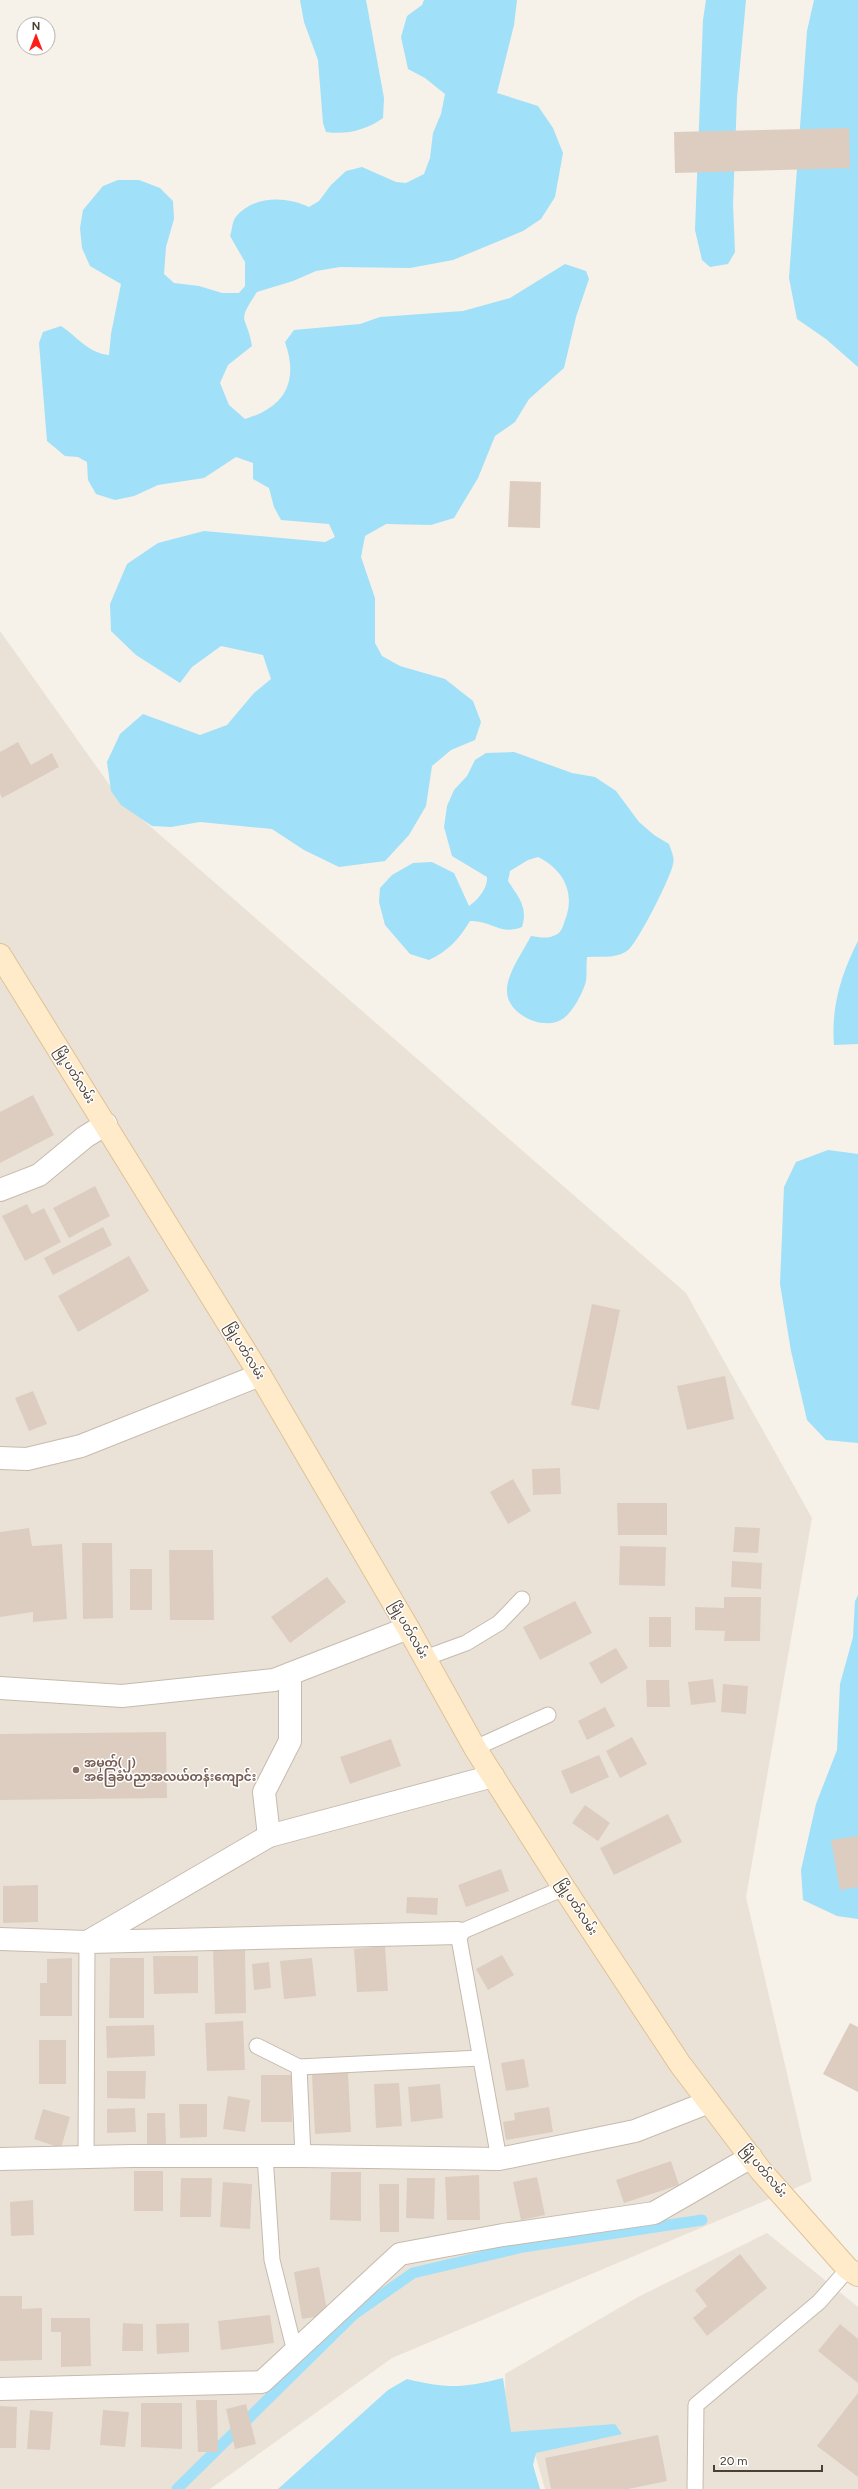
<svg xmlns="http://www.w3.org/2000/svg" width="858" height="2489" font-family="Figtree,'Noto Sans Myanmar',sans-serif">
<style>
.residential{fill:#ebe2d7}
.water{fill:#a0e0f8}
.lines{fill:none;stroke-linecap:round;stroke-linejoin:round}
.stream{stroke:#a0e0f8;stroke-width:11}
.building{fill:#dccdc0}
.service-casing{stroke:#c6baad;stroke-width:17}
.minor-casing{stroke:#c6baad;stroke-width:24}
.secondary-casing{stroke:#dec296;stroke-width:24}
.service{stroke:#fff;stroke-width:15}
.minor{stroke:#fff;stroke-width:22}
.secondary{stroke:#ffebca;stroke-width:22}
.education-dot{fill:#8d6e63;stroke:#fff;stroke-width:1.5}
.labels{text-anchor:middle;stroke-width:3;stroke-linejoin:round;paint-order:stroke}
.street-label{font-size:12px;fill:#4b4036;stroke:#fff}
.education-label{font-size:12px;font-weight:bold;fill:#785e54;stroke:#fff;text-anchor:start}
</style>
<rect width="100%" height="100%" fill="#f6f1e9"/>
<!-- residential -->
<g class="residential">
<path d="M0 631 121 801 686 1293 812 1518 746 1897 812 2181 392 2358 210 2489H0Z"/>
<path d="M767 2233 858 2307V2489H545L535 2454 506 2434 505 2374 638 2297Z"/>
</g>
<!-- water -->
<g class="water">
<path d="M300 0H366L384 98 383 118C366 130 347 135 326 132L323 123 318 60 304 22Z"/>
<path d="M424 0H517L514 25 497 93 538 106 553 128 563 153 555 197 541 219 523 231 453 260 410 268 340 267 316 271 293 281 257 292C235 325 247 314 252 346L228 365 220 383 229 405 245 419C285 407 299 382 285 342L294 330 360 324 380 317 463 311 510 298 565 264 586 271 589 279 576 317 564 368 529 399 515 422 495 436 478 478 454 518 431 525 386 524 365 536 361 557 375 598V643L382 656 400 666 445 679 473 701 481 722 475 740 451 750 432 766 426 806 409 835 385 861 339 867 304 850 272 829 200 822 171 827 152 826 121 805 111 791 107 762 120 734 143 714 200 735 227 725 254 693 271 679 263 655 221 646 192 667 180 683 136 655 111 631 110 604 127 564 158 543 204 531 325 542 335 537 329 524 281 520 274 507 269 488 253 479V463L236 457 204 478 158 485 134 496 115 500 96 494 88 480 87 462 78 457 65 456 47 441 39 343 43 332 61 326C79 338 88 353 109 355L111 334 121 284 90 266 82 248 80 228 83 210 103 186 118 180H139L160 188 173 201 174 219 166 247 164 274 174 283 199 286 222 293H239L245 286V262L230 236C232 231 232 223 235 218 253 195 286 196 309 207L319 201 331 185 346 171 362 167 396 182 406 183 424 174 430 158 433 133 441 114 445 94 425 78 408 69 401 37 407 16 422 5Z"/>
<path d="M706 0H746L737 98 733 204 735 252 728 264 710 267 702 260 695 230 703 20Z"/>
<path d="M814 0H858V367L826 339 797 319 789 278 807 31Z"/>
<path d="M514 752 572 773 595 777 616 791 639 822 654 835 669 844C671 850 675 858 673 864 671 877 637 944 628 950 617 959 601 956 587 957 586 965 587 974 586 981 583 993 573 1011 564 1018 546 1032 508 1016 507 992 506 974 523 952 531 936 538 937 547 939 553 936 561 934 563 927 565 920 576 893 563 869 538 857L528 860 510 871 508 881C519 898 528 907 522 927 501 936 491 920 470 921 459 939 448 951 429 960L410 954 385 925 379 902 380 888 392 875 413 863 432 862 454 873 469 906C478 900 488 888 487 877L452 856 444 827 447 806 454 790 467 776 475 760 486 753Z"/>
<path d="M858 941V1044L834 1045C831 1006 841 975 858 941Z"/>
<path d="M828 1150 858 1154V1443L826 1440 807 1420 791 1351 780 1284 784 1187 796 1162Z"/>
<path d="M858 1595V1919L837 1916 803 1900 801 1870 816 1804 837 1750 840 1684 853 1637 855 1601Z"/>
<path d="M503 2378 511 2432 615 2424 622 2434 536 2453 533 2465 540 2489H278L388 2390 407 2379C447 2389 464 2388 503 2378Z"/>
</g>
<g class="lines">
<!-- stream -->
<path class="stream" d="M177 2489 353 2315 413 2273 523 2247 702 2220"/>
</g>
<!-- building -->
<g class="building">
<path d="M849 128 850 168 675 173 674 132Z"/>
<path d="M510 481 541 482 540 528 508 527Z"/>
<path d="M18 742 31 765 52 753 59 767 2 798 0 793V752Z"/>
<path d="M33 1095 54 1135 0 1163V1112Z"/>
<path d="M95 1186 110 1216 69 1238 53 1208Z"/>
<path d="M27 1204 32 1214 44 1208 61 1242 25 1261 2 1216Z"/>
<path d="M103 1227 112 1245 53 1275 44 1258Z"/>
<path d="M129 1256 149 1291 78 1332 58 1296Z"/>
<path d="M592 1304 620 1310 599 1410 571 1405Z"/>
<path d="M725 1376 734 1419 687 1430 677 1386Z"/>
<path d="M33 1391 47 1424 29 1431 15 1398Z"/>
<path d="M560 1468 561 1494 533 1495 532 1469Z"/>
<path d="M513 1479 531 1511 508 1524 490 1492Z"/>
<path d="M617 1503H667V1535H618Z"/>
<path d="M735 1527 760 1528 758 1553 733 1552Z"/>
<path d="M29 1528 32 1546 62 1544 67 1619 33 1622V1612L0 1617V1532Z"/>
<path d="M82 1543H112L113 1618 83 1619Z"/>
<path d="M620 1546 666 1547 665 1586 619 1585Z"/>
<path d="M169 1550H213L214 1620H170Z"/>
<path d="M732 1561 762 1563 761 1589 731 1587Z"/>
<rect x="130" y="1569" width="22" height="41"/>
<path d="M327 1577 346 1602 290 1643 271 1617Z"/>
<path d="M724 1597H761L760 1641H724L725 1631 695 1630V1607L724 1608Z"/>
<path d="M575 1601 592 1633 540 1660 523 1627Z"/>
<rect x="649" y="1617" width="22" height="30"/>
<path d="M616 1648 628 1668 601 1684 589 1663Z"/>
<path d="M713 1679 716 1702 691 1705 688 1682Z"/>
<path d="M646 1680H669L670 1707H647Z"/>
<path d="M723 1684 748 1686 746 1714 721 1712Z"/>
<path d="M605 1707 615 1726 587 1740 578 1721Z"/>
<path d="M166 1732 167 1798 0 1800V1734Z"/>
<path d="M632 1737 647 1764 620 1778 606 1751Z"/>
<path d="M391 1739 401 1766 350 1784 340 1757Z"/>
<path d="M599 1755 609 1777 571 1794 561 1771Z"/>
<path d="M585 1805 610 1823 598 1841 572 1823Z"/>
<path d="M668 1814 682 1842 614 1875 600 1848Z"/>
<path d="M858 1836V1887L840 1890 831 1840Z"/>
<path d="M501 1869 509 1891 466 1907 458 1885Z"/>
<path d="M38 1885V1922L3 1923V1886Z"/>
<path d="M407 1897 438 1898 437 1915 406 1913Z"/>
<path d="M385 1946 388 1991 357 1992 354 1949Z"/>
<path d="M245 1950 246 2013 215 2014 213 1951Z"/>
<path d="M502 1955 514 1975 488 1990 476 1969Z"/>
<path d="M153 1956H198V1993L154 1994Z"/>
<path d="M72 1958V2016H40V1983H47V1959Z"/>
<path d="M110 1958H144V2018H109Z"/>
<path d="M312 1958 316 1996 284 1999 280 1961Z"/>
<path d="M269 1962 271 1988 254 1990 252 1964Z"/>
<path d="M243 2021 245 2070 207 2071 205 2023Z"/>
<path d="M850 2023 858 2027V2092L823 2074Z"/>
<path d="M154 2025 155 2056 107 2058 106 2026Z"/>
<rect x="39" y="2040" width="27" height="44"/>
<path d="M524 2059 529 2087 506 2091 501 2063Z"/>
<path d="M107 2071H146L145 2099 107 2098Z"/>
<path d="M348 2072 351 2132 315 2134 312 2074Z"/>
<path d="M261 2075H291L292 2122H261Z"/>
<path d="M399 2083 402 2126 376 2128 374 2084Z"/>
<path d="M440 2084 443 2118 411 2122 408 2087Z"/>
<path d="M228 2096 250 2100 245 2132 223 2129Z"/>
<path d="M179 2104H207V2137L180 2138Z"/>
<path d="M549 2107 553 2132 506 2140 503 2122 515 2120 514 2113Z"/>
<path d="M135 2108 136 2132 107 2133V2109Z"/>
<path d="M43 2109 70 2117 61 2148 34 2139Z"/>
<path d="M147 2113H165L166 2144H147Z"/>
<path d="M671 2161 679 2185 624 2203 616 2180Z"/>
<rect x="134" y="2171" width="29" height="40"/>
<path d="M331 2172H361V2221L330 2220Z"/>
<path d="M479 2175 480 2220H447L445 2177Z"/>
<path d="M537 2177 545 2215 521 2220 513 2182Z"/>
<path d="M181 2178H212L211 2217H180Z"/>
<path d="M407 2178H435L434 2219 406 2218Z"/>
<path d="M223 2182 252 2184 250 2229 220 2227Z"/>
<path d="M379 2184H399V2232H380Z"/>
<path d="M33 2200 34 2235 11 2236 10 2202Z"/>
<path d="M740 2254 767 2288 707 2336 693 2318 707 2306 695 2290Z"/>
<path d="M319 2267 328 2315 302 2319 294 2272Z"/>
<path d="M0 2296H22V2309L42 2308V2360L0 2361Z"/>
<path d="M270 2315 274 2343 221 2350 218 2321Z"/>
<path d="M51 2318H90L91 2366 61 2367V2332H51Z"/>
<path d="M123 2323 143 2324V2351H122Z"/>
<path d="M189 2323V2352L157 2354 156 2324Z"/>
<path d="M840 2324 858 2339V2383L818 2351Z"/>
<path d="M858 2393V2477L817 2446Z"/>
<path d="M196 2400H217L218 2452H198Z"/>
<path d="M141 2403H182V2449L141 2447Z"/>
<path d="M246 2404 256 2444 235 2449 226 2409Z"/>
<path d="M0 2406 17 2407 16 2448H0Z"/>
<path d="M30 2410 53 2412 50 2450 27 2449Z"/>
<path d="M103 2410 129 2412 125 2447 100 2445Z"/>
<path d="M658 2435 667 2481 628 2489H551L545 2458Z"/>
</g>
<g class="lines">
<!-- service casing -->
<g class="service-casing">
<g id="service">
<path d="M425 1658 466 1643 499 1623 522 1599"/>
<path d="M475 1748 548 1715"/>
<path d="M257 2046 299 2067 303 2156"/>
<path d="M299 2067 480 2058"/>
<path d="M265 2156 272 2260 295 2352"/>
<path d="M86 2157 87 1942"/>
<path d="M499 2159 458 1933 564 1888"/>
<path d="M695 2489 696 2405 819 2302 848 2269"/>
</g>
</g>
<!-- minor casing -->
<g class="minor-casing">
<g id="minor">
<path d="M0 1190 39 1175 85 1137 106 1124"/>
<path d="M0 1458 27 1459 81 1446 260 1375"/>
<path d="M0 1688 122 1696 274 1680 408 1628"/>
<path d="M269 1836 264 1792 290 1741V1674"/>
<path d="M0 1939 87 1942 269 1836 493 1776"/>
<path d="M89 1942 458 1933"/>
<path d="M0 2159 132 2156H303L499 2159 635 2131 709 2102"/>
<path d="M0 2389 262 2382 400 2254 503 2235 654 2213 751 2157"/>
</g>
</g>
<!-- secondary casing -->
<g class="secondary-casing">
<path id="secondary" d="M0 955 260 1375 408 1628 475 1748 564 1888 680 2064 761 2171 848 2269 858 2275"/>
</g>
<!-- service -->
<use href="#service" class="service"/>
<!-- minor -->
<use href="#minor" class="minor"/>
<!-- secondary -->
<use href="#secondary" class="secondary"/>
</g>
<!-- markers -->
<circle class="education-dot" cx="76" cy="1770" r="4"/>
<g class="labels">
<!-- street labels -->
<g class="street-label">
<text transform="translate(75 1075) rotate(58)" y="4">မြို့ပတ်လမ်း</text>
<text transform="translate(245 1351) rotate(59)" y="4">မြို့ပတ်လမ်း</text>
<text transform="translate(409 1630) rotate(60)" y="4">မြို့ပတ်လမ်း</text>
<text transform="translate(577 1907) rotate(57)" y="4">မြို့ပတ်လမ်း</text>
<text transform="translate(764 2171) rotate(50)" y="4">မြို့ပတ်လမ်း</text>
</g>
<!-- education labels -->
<g class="education-label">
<text x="84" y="1767">အမှတ်(၂)<tspan x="84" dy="14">အခြေခံပညာအလယ်တန်းကျောင်း</tspan></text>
</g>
</g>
<!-- north arrow -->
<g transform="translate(36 36)"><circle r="19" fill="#ffffff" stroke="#b7b3af"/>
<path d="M0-3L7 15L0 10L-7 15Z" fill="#ff1c17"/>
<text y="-6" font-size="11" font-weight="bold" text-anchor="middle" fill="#4b4036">N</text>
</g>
<!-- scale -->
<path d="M714 2465v6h108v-6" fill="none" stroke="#4b4036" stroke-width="2"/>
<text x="720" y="2465" font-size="12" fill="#4b4036" stroke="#ffffff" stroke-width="3" paint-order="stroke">20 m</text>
</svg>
